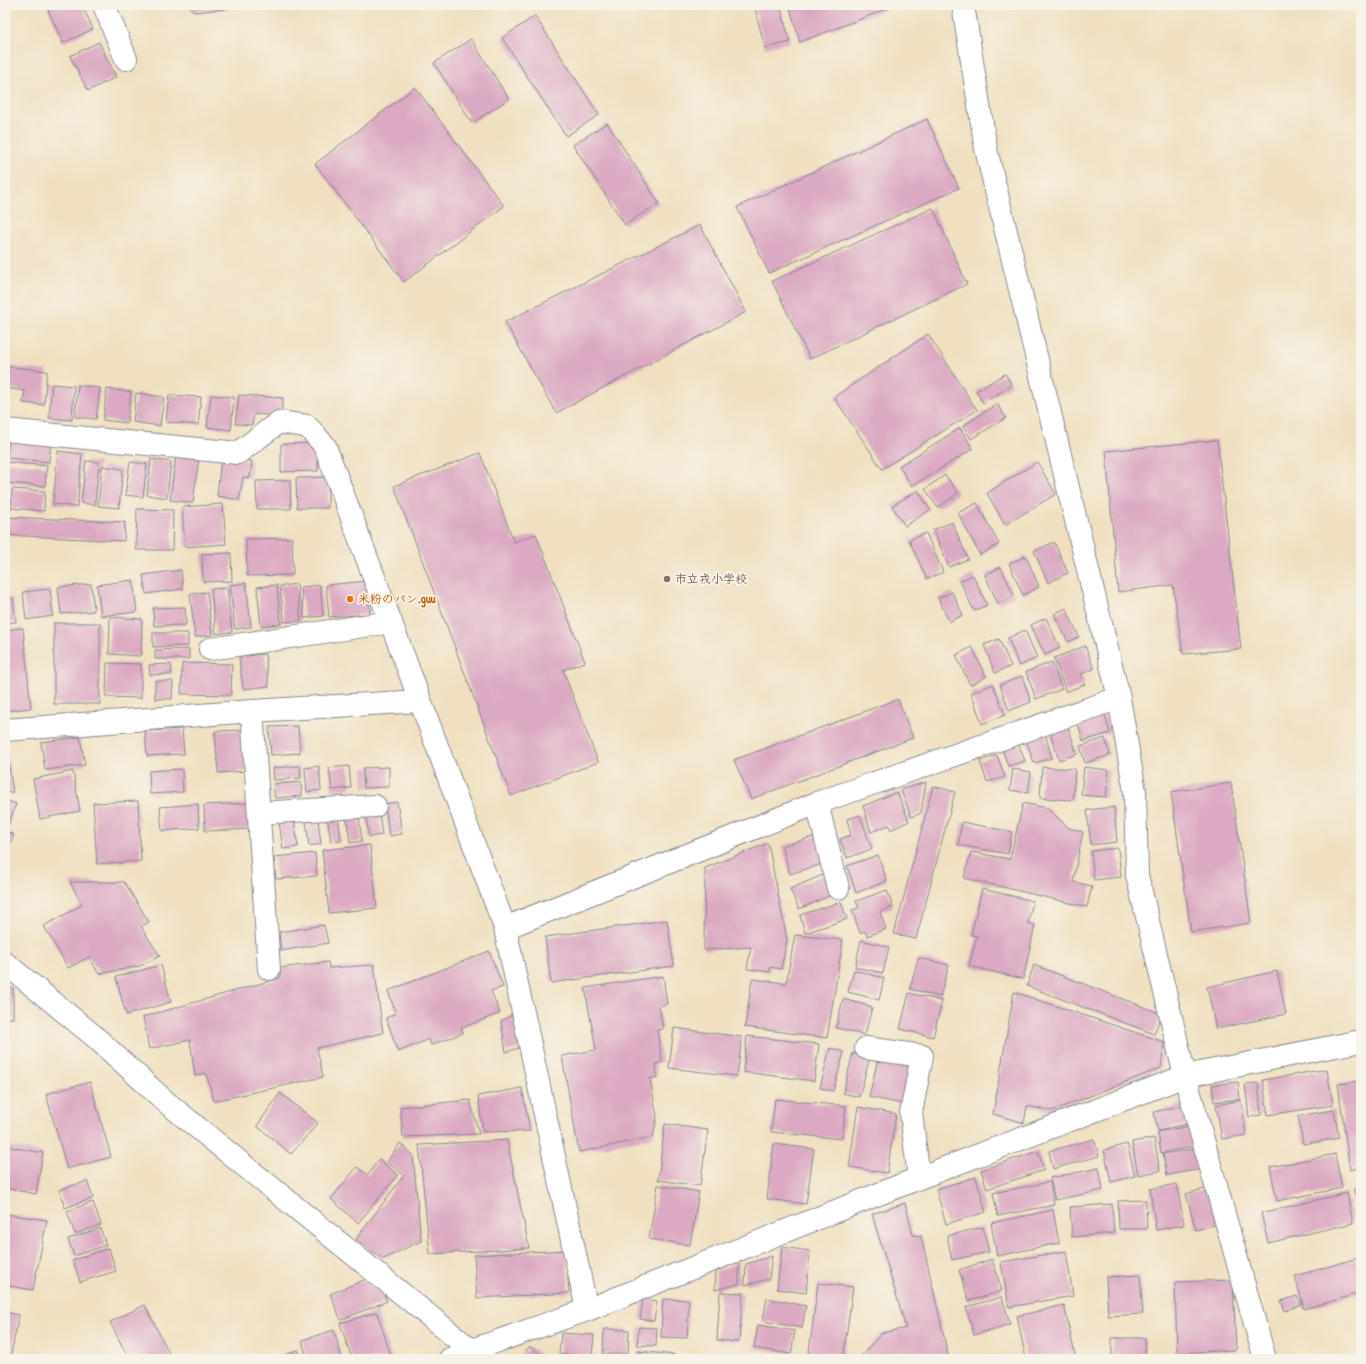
<svg xmlns="http://www.w3.org/2000/svg" width="1366" height="1364" font-family="'Patrick Hand','Klee One',sans-serif">
<style>
.building{fill:#dba9c2}
.lines{fill:none;stroke-linecap:round;stroke-linejoin:round}
.minor-casing{stroke:#868890;stroke-width:24}
.minor{stroke:#fff;stroke-width:22}
.education-dot{fill:#8d6e63;stroke:#f7f3e8;stroke-width:1.5}
.food-dot{fill:#e8710a;stroke:#f7f3e8;stroke-width:1.5}
.labels{text-anchor:middle;stroke-width:3.5;stroke-linejoin:round;paint-order:stroke}
.education-label{font-size:12px;font-weight:bold;fill:#785e54;stroke:#f7f3e8;text-anchor:start}
.food-label{font-size:12px;font-weight:bold;fill:#c56008;stroke:#f7f3e8;text-anchor:start}
</style>
<rect width="100%" height="100%" fill="#f7f3e8"/>
<filter id="ink" filterUnits="userSpaceOnUse"><feTurbulence type="fractalNoise" baseFrequency=".025" numOctaves="2"/><feDisplacementMap in="SourceGraphic" scale="8" xChannelSelector="R" yChannelSelector="G"/><feConvolveMatrix kernelMatrix="1 2 1 2 8 2 1 2 1" color-interpolation-filters="sRGB"/></filter>
<filter id="wash" filterUnits="userSpaceOnUse"><feTurbulence type="fractalNoise" baseFrequency=".012" numOctaves="4" result="noise"/><feDisplacementMap in="SourceGraphic" scale="16" xChannelSelector="R" yChannelSelector="G"/><feGaussianBlur stdDeviation="0.9" result="paint"/><feColorMatrix in="noise" values="0 0 0 0 0 0 0 0 0 0 0 0 0 0 0 0 0 1.4 0 .05"/><feComposite in="paint" operator="in"/></filter>
<g filter="url(#wash)">
<rect width="100%" height="100%" fill="#f0e0c1"/>
<g id="blocks">
<!-- building -->
<g class="building">
<path d="M46 5H82L93 29 63 43Z"/>
<path d="M189 5H236L225 9 194 12Z"/>
<path d="M754 5H780L790 42 765 48Z"/>
<path d="M789 5H897L800 42Z"/>
<path d="M535 16 599 115 566 136 502 38Z"/>
<path d="M471 39 509 99 472 123 434 63Z"/>
<path d="M99 42 116 77 88 91 70 56Z"/>
<path d="M415 87 504 206 404 282 315 164Z"/>
<path d="M927 119 959 188 769 273 737 207Z"/>
<path d="M607 123 659 203 625 225 573 145Z"/>
<path d="M933 208 967 284 810 359 772 281Z"/>
<path d="M700 225 746 312 556 413 505 322Z"/>
<path d="M928 334 977 410 882 469 834 397Z"/>
<path d="M5 366 47 371 44 405 23 403 25 391 5 388Z"/>
<path d="M1005 374 1012 385 983 403 976 391Z"/>
<path d="M52 384 74 386 72 420 49 418Z"/>
<path d="M78 385 100 388 96 419 75 417Z"/>
<path d="M107 389 131 392 127 423 103 420Z"/>
<path d="M136 393 164 397 160 426 133 422Z"/>
<path d="M169 395 201 397 198 425 166 422Z"/>
<path d="M211 395 234 397 231 430 207 427Z"/>
<path d="M239 395 283 398 281 416 254 414 252 425 235 424Z"/>
<path d="M997 404 1006 418 971 439 963 426Z"/>
<path d="M960 428 973 449 912 486 899 466Z"/>
<path d="M9 438 51 441 49 462 7 458Z"/>
<path d="M1217 440 1241 649 1183 654 1173 585 1118 592 1106 451Z"/>
<path d="M317 443 318 471 281 472V444Z"/>
<path d="M58 451 82 454 77 507 53 504Z"/>
<path d="M480 453 514 542 536 534 585 662 563 670 598 762 511 796 394 486Z"/>
<path d="M176 454 199 457 193 503 170 500Z"/>
<path d="M221 458 252 461 250 478 243 477 239 500 217 496Z"/>
<path d="M151 459 171 462 167 498 147 495Z"/>
<path d="M86 461 99 462 95 505 81 503Z"/>
<path d="M6 462 47 466 45 486 5 483Z"/>
<path d="M130 462 147 464 143 497 125 495Z"/>
<path d="M1037 462 1056 494 1005 525 987 493Z"/>
<path d="M102 466 123 469 119 508 98 506Z"/>
<path d="M945 475 958 493 938 508 925 489Z"/>
<path d="M328 477V508H297L296 478Z"/>
<path d="M290 480 291 509H257L256 481Z"/>
<path d="M12 489 45 491 44 511 11 508Z"/>
<path d="M918 490 930 510 905 526 892 506Z"/>
<path d="M977 503 999 544 980 555 958 513Z"/>
<path d="M223 504 226 544 185 547 182 507Z"/>
<path d="M137 509 173 510 172 550H136Z"/>
<path d="M5 517 125 522 124 541 5 535Z"/>
<path d="M952 522 968 559 949 567 933 530Z"/>
<path d="M926 533 943 572 927 579 909 540Z"/>
<path d="M292 538 293 575 247 576 246 539Z"/>
<path d="M1054 542 1068 573 1048 583 1034 551Z"/>
<path d="M231 553 232 581 203 582 202 554Z"/>
<path d="M1026 556 1039 587 1023 595 1009 564Z"/>
<path d="M1001 567 1014 596 998 604 985 575Z"/>
<path d="M181 570 183 589 146 594 143 575Z"/>
<path d="M973 575 987 605 974 611 960 581Z"/>
<path d="M133 580 137 612 101 616 97 585Z"/>
<path d="M367 581 370 614 329 617 326 585Z"/>
<path d="M246 583 251 627 235 629 230 585Z"/>
<path d="M91 584 94 611 61 614 58 587Z"/>
<path d="M297 584 301 621 284 622 280 586Z"/>
<path d="M277 585 281 624 261 626 257 587Z"/>
<path d="M320 585 323 616 304 618 301 587Z"/>
<path d="M227 588 232 632 216 634 211 589Z"/>
<path d="M50 589 53 616 26 620 23 592Z"/>
<path d="M207 592 212 635 195 637 190 594Z"/>
<path d="M952 592 963 615 949 622 938 598Z"/>
<path d="M13 598 16 622 5 623V599Z"/>
<path d="M185 607 186 625 154 626 153 608Z"/>
<path d="M1066 608 1079 637 1068 642 1054 614Z"/>
<path d="M110 617 142 619 141 656 109 654Z"/>
<path d="M1046 618 1060 648 1045 655 1031 625Z"/>
<rect x="54" y="623" width="46" height="81"/>
<path d="M23 628 31 708 5 711V630Z"/>
<path d="M1025 630 1037 658 1019 666 1008 638Z"/>
<path d="M153 633H188V646L153 647Z"/>
<path d="M999 639 1011 666 995 673 984 645Z"/>
<path d="M1085 646 1094 669 1081 674 1085 684 1066 692 1054 658Z"/>
<path d="M972 647 986 677 970 685 956 655Z"/>
<path d="M189 649V659H155V650Z"/>
<path d="M265 654 269 686 243 689 239 657Z"/>
<path d="M1052 662 1062 689 1036 699 1026 672Z"/>
<path d="M107 663 141 664V698L106 697Z"/>
<path d="M182 663 232 664 231 695 181 694Z"/>
<path d="M171 664 172 674 150 675 149 665Z"/>
<path d="M1022 676 1031 702 1009 711 1000 685Z"/>
<path d="M155 681H173L172 699H155Z"/>
<path d="M993 684 1005 715 982 724 971 693Z"/>
<path d="M898 699 913 738 751 799 734 760Z"/>
<path d="M1105 715 1110 733 1083 741 1078 723Z"/>
<path d="M298 726 300 753 271 755 269 727Z"/>
<path d="M1068 727 1077 754 1059 760 1050 733Z"/>
<path d="M182 729 184 754 147 756 145 731Z"/>
<path d="M246 730 248 771 218 773 215 731Z"/>
<path d="M1045 734 1052 758 1034 763 1026 740Z"/>
<path d="M80 737 85 765 45 770 41 742Z"/>
<path d="M1105 738 1110 755 1085 763 1080 746Z"/>
<path d="M5 739 13 792 5 793Z"/>
<path d="M1018 743 1025 761 1008 766 1002 749Z"/>
<path d="M997 755 1005 777 987 782 980 761Z"/>
<path d="M300 766 301 778 274 780 273 768Z"/>
<path d="M319 766 321 790 307 792 305 768Z"/>
<path d="M349 766 351 788 332 790 329 768Z"/>
<path d="M389 767V787L364 788 363 768Z"/>
<path d="M1042 767 1075 769 1073 800 1040 798Z"/>
<path d="M1084 767 1109 770 1106 797 1081 795Z"/>
<path d="M182 769 183 792 150 794 149 771Z"/>
<path d="M1013 769 1031 772 1028 793 1010 790Z"/>
<path d="M73 771 80 811 40 819 33 779Z"/>
<path d="M301 782 302 796 275 798 273 784Z"/>
<path d="M926 782 921 813 911 817 901 790Z"/>
<path d="M1231 783 1251 923 1191 932 1171 792Z"/>
<path d="M933 786 955 792 916 939 894 934Z"/>
<path d="M897 792 909 821 891 830 889 825 871 832 863 806Z"/>
<path d="M5 800 16 804 8 825 5 824Z"/>
<path d="M138 801 141 861 97 864 93 803Z"/>
<path d="M397 802 402 834 389 836 385 804Z"/>
<path d="M252 803 253 829 205 831 204 805Z"/>
<path d="M1023 803 1047 808 1069 828 1083 832 1073 882 1092 886 1087 907 964 878 971 852 1010 859Z"/>
<path d="M198 804 199 828 162 831 160 807Z"/>
<path d="M1114 807 1117 842 1091 845 1087 810Z"/>
<path d="M358 811 362 841 350 843 346 813Z"/>
<path d="M379 812 382 835 369 837 366 814Z"/>
<path d="M338 815 341 841 331 842 327 816Z"/>
<path d="M860 815 872 849 847 858 840 839 851 835 847 819Z"/>
<path d="M318 819 321 844 309 846 306 821Z"/>
<path d="M294 820 298 847 283 849 279 822Z"/>
<path d="M962 822 1012 832 1008 854 958 845Z"/>
<path d="M5 831 14 835 5 855Z"/>
<path d="M816 836 825 863 790 874 782 846Z"/>
<path d="M768 843 787 940 781 969 770 967V972L747 969 751 947 704 950 705 868Z"/>
<path d="M370 845 377 908 329 913 322 850Z"/>
<path d="M1118 848 1121 877 1094 880 1091 851Z"/>
<path d="M315 853 317 876 276 879 274 857Z"/>
<path d="M878 855 887 881 856 893 847 866Z"/>
<path d="M827 873 836 893 799 909 790 889Z"/>
<path d="M70 882H124L149 922 141 927 160 956 140 966 99 974 89 957 68 968 44 926 82 905Z"/>
<path d="M982 889 1033 901 1028 923 1035 925 1023 979 969 966 977 936 971 935Z"/>
<path d="M887 890 893 907 880 912 886 929 867 936 865 931 860 933 852 910 859 908 856 901Z"/>
<path d="M841 902 847 919 805 933 800 915Z"/>
<path d="M667 920 674 966 551 983 545 937Z"/>
<path d="M324 925 328 943 281 951 279 932Z"/>
<path d="M795 935 843 940 827 1038 745 1027 752 979 786 983Z"/>
<path d="M861 940 889 947 883 973 855 967Z"/>
<path d="M489 951 503 987 491 991 500 1013 461 1028 463 1033 431 1045 429 1039 398 1052 386 1018 396 1013 388 991Z"/>
<path d="M918 958 949 965 940 997 910 989Z"/>
<path d="M328 962 329 968 374 965 383 1033 317 1048 323 1077 214 1101 206 1073 195 1076 190 1040 149 1049 143 1017 280 978V968Z"/>
<path d="M161 965 171 1002 126 1015 116 977Z"/>
<path d="M1034 965 1162 1014 1154 1034 1027 986Z"/>
<path d="M854 970 884 978 879 1000 848 992Z"/>
<path d="M1277 971 1286 1014 1216 1029 1207 987Z"/>
<path d="M663 976 667 1004 659 1006 663 1029 657 1030 662 1062 656 1064 657 1077 650 1079 657 1117 653 1137 579 1152 562 1056 596 1050 585 988Z"/>
<rect x="5" y="988" width="8" height="30"/>
<path d="M1014 992 1164 1042 1161 1068 1052 1111 1027 1106 1024 1123 993 1114Z"/>
<path d="M909 993 942 1001 933 1037 900 1029Z"/>
<path d="M843 999 872 1007 865 1035 836 1028Z"/>
<path d="M519 1011 525 1046 506 1052 501 1021Z"/>
<path d="M674 1028 742 1037 737 1076 669 1068Z"/>
<path d="M747 1036 819 1044 814 1081 743 1072Z"/>
<path d="M830 1048 844 1052 833 1091 820 1088Z"/>
<path d="M853 1053 870 1057 859 1097 843 1093Z"/>
<path d="M878 1059 911 1067 902 1104 869 1097Z"/>
<path d="M1327 1069 1333 1105 1268 1115 1263 1080Z"/>
<path d="M1361 1081V1167L1350 1170 1338 1084Z"/>
<path d="M90 1082 111 1157 67 1169 46 1094Z"/>
<path d="M1238 1082 1240 1099 1214 1102 1212 1085Z"/>
<path d="M1258 1083 1261 1115 1249 1117 1245 1084Z"/>
<path d="M522 1088 530 1131 483 1132 478 1096Z"/>
<path d="M280 1093 318 1123 291 1154 257 1126Z"/>
<path d="M775 1099 846 1106 842 1139 771 1132Z"/>
<path d="M470 1100 479 1134 403 1137 400 1107Z"/>
<path d="M1241 1100 1246 1135 1222 1139 1216 1105Z"/>
<path d="M1190 1103 1195 1122 1158 1131 1154 1112Z"/>
<path d="M858 1107 896 1114 887 1173 849 1167Z"/>
<path d="M1334 1110 1339 1138 1303 1144 1298 1116Z"/>
<path d="M665 1124 708 1130 700 1186 658 1180Z"/>
<path d="M1195 1125 1199 1145 1161 1153 1158 1132Z"/>
<path d="M1154 1138 1160 1171 1138 1175 1132 1142Z"/>
<path d="M1094 1139 1099 1156 1053 1169 1049 1151Z"/>
<path d="M507 1140 529 1248 430 1254 419 1145Z"/>
<path d="M400 1143 413 1155 421 1241 383 1259 356 1239 404 1175 387 1162Z"/>
<path d="M774 1144 814 1149 806 1204 767 1199Z"/>
<path d="M1127 1144 1135 1176 1111 1182 1104 1150Z"/>
<path d="M5 1146 43 1153 36 1194 5 1188Z"/>
<path d="M1199 1148 1202 1169 1167 1175 1163 1154Z"/>
<path d="M1038 1151 1044 1170 987 1189 981 1170Z"/>
<path d="M1335 1154 1342 1188 1277 1201 1270 1167Z"/>
<path d="M379 1159 398 1175 358 1223 331 1199 357 1167 368 1175Z"/>
<path d="M1099 1168 1103 1190 1055 1200 1050 1178Z"/>
<path d="M976 1177 986 1212 946 1224 936 1189Z"/>
<path d="M87 1181 93 1198 65 1208 59 1190Z"/>
<path d="M1050 1182 1054 1205 998 1216 993 1193Z"/>
<path d="M1177 1184 1184 1225 1156 1230 1150 1189Z"/>
<path d="M658 1185 699 1192 690 1245 649 1239Z"/>
<path d="M1361 1186V1206L1353 1190Z"/>
<path d="M1211 1187 1222 1223 1196 1230 1186 1194Z"/>
<path d="M1347 1193 1353 1223 1268 1243 1261 1213Z"/>
<path d="M1146 1200 1147 1229H1119L1118 1201Z"/>
<path d="M93 1202 101 1225 75 1234 67 1211Z"/>
<path d="M905 1203 913 1235 921 1236 949 1359H858L882 1333 906 1328 872 1214Z"/>
<path d="M1112 1204 1114 1233 1072 1237 1070 1207Z"/>
<path d="M1053 1210 1059 1243 997 1256 991 1223Z"/>
<path d="M5 1214 47 1220 33 1290 5 1285Z"/>
<path d="M983 1227 989 1252 952 1260 947 1236Z"/>
<path d="M100 1228 106 1245 74 1256 68 1239Z"/>
<path d="M782 1247 810 1251 806 1293 777 1289Z"/>
<path d="M109 1248 116 1271 80 1282 73 1260Z"/>
<path d="M566 1250 569 1293 477 1298 474 1255Z"/>
<path d="M1066 1251 1073 1296 1009 1307 1001 1262Z"/>
<path d="M772 1256 769 1279 745 1285 746 1264Z"/>
<path d="M1358 1258 1361 1267V1293L1304 1309 1295 1276Z"/>
<path d="M992 1259 1002 1291 969 1301 959 1270Z"/>
<path d="M739 1262V1284L715 1290 716 1271Z"/>
<path d="M376 1275 387 1301 341 1320 330 1294Z"/>
<path d="M1140 1275 1143 1314 1108 1316 1106 1277Z"/>
<path d="M1233 1280 1236 1350 1177 1353 1175 1282Z"/>
<path d="M818 1283 853 1287 843 1359H808Z"/>
<path d="M720 1292 743 1293 739 1342 717 1340Z"/>
<path d="M1297 1296 1301 1305 1285 1311 1281 1301Z"/>
<path d="M1002 1297 1010 1324 974 1335 966 1307Z"/>
<path d="M767 1298 806 1306 802 1328 763 1321Z"/>
<path d="M643 1299 657 1301 654 1321 640 1319Z"/>
<path d="M663 1299 689 1300 687 1338 661 1337Z"/>
<path d="M145 1305 172 1359H129L110 1322Z"/>
<path d="M1064 1305 1076 1359H1026L1017 1316Z"/>
<path d="M5 1312 19 1315 10 1359H5Z"/>
<path d="M377 1312 392 1359H352L340 1323Z"/>
<path d="M758 1325 795 1331 791 1354 754 1348Z"/>
<path d="M639 1327 657 1328 656 1346 637 1345Z"/>
<path d="M604 1329 629 1330 628 1354H603Z"/>
<path d="M334 1330 342 1359H307L302 1340Z"/>
<path d="M561 1333 594 1335 592 1356 559 1354Z"/>
<rect x="1112" y="1338" width="33" height="21"/>
<path d="M530 1347 547 1359H516Z"/>
<path d="M298 1350 302 1359H274Z"/>
<path d="M638 1351 675 1355V1359H638Z"/>
</g>
</g>
</g>
<g filter="url(#ink)">
<use href="#blocks" fill-opacity="0" stroke="#868890" stroke-width="1"/>
<g class="lines">
<!-- minor casing -->
<g class="minor-casing">
<g id="minor">
<path d="M104 5 126 59"/>
<path d="M963 5 986 149 1119 698 1135 792 1137 875 1185 1076 1265 1359"/>
<path d="M5 430 238 453 279 422 307 426 325 446 505 928 587 1310"/>
<path d="M210 649 391 622"/>
<path d="M252 711 269 969"/>
<path d="M5 730 252 711 420 701"/>
<path d="M817 803 838 888"/>
<path d="M259 813 375 806"/>
<path d="M505 928 817 803 1119 698"/>
<path d="M5 963 94 1036 166 1102 481 1358"/>
<path d="M866 1048 922 1056 911 1113 919 1178"/>
<path d="M450 1359 472 1350 587 1310 919 1178 1185 1076 1361 1041"/>
</g>
</g>
<!-- minor -->
<use href="#minor" class="minor"/>
</g>
</g>
<!-- markers -->
<circle class="education-dot" cx="667" cy="579" r="4"/>
<circle class="food-dot" cx="350" cy="599" r="4"/>
<g class="labels">
<!-- education labels -->
<g class="education-label">
<text x="675" y="583">市立戎小学校</text>
</g>
<!-- food labels -->
<g class="food-label">
<text x="358" y="603">米粉のパン.guu</text>
</g>
</g>
<!-- margin -->
<rect width="1366" height="1364" fill="none" stroke="#f7f3e8" stroke-width="20"/>
</svg>
